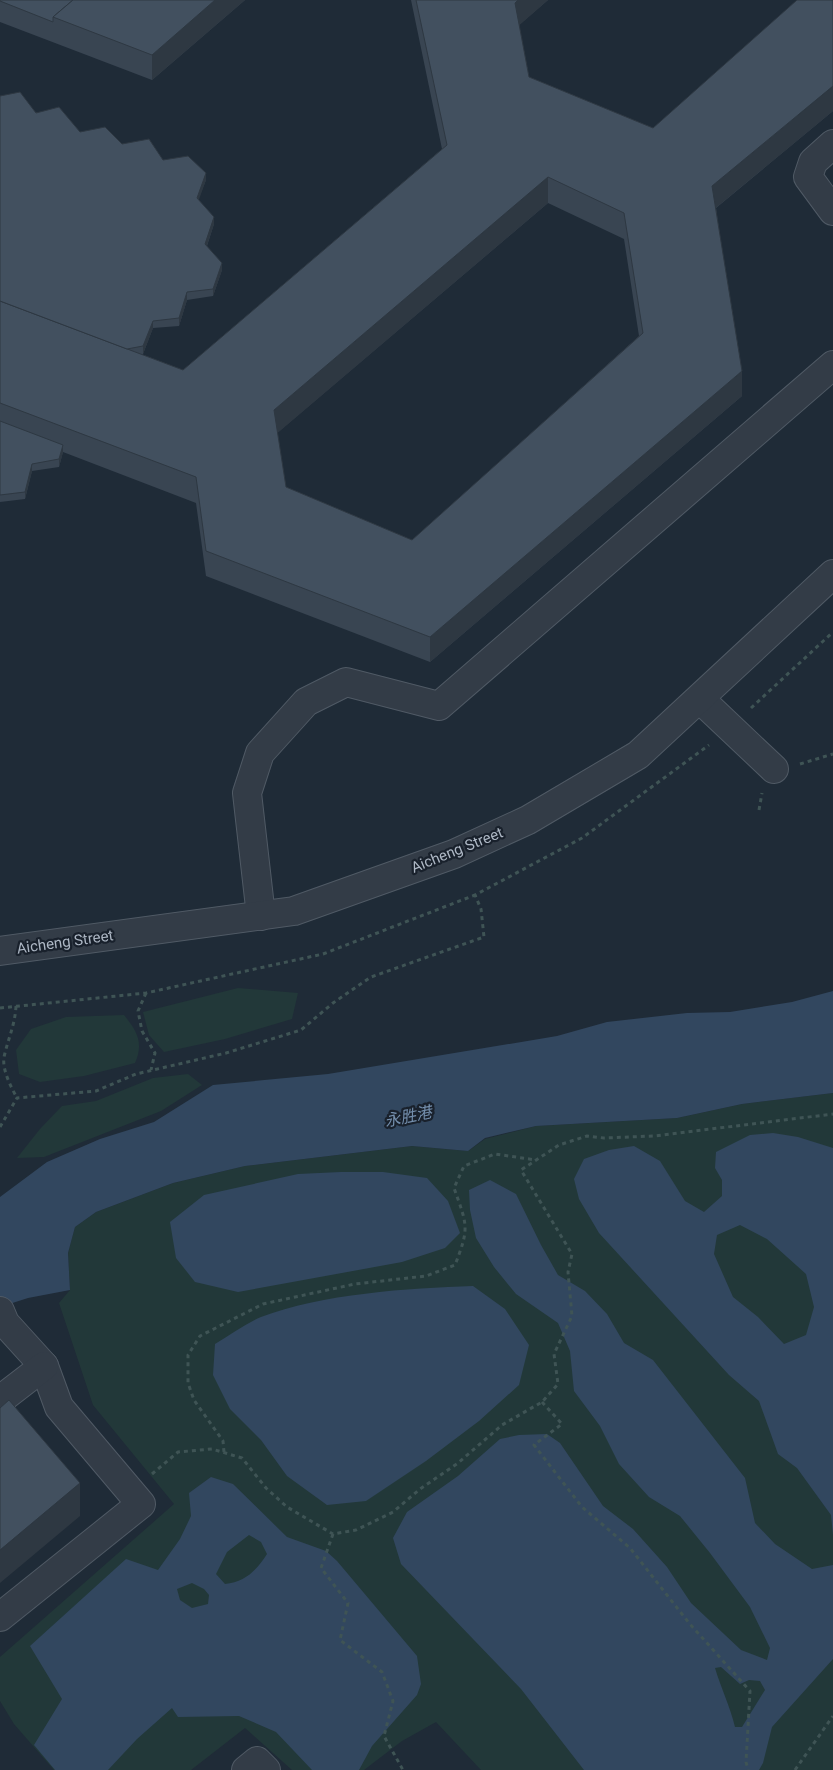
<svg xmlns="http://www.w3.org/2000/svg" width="833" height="1770" font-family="Roboto,'Noto Sans SC',sans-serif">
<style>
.green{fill:#223839}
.water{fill:#32475f;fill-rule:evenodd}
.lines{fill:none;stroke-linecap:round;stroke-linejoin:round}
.minor-casing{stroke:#505a65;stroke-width:30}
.path{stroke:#3f5455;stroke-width:3;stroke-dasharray:4 4;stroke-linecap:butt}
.minor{stroke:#333c47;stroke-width:28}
.wall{fill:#394552;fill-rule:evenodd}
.shaded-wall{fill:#2e3842}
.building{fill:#42505f;stroke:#2e3842;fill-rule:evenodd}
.labels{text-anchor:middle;stroke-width:4.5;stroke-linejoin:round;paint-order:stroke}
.street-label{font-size:15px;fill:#adb7c4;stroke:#19212c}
.water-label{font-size:16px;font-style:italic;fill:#748fad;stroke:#19212c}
</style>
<rect width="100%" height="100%" fill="#1f2b37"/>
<!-- green -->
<g class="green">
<path d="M238 988 298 993 292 1019 225 1039 164 1052 149 1035 143 1012Z"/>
<path d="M124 1015C137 1031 144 1043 135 1063L84 1076 40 1082 19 1074 16 1050 31 1029 66 1017Z"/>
<path d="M188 1074 202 1085 161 1111 44 1157 17 1158 40 1129 62 1106 96 1101 153 1078Z"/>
<path d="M833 1093V1770H481L436 1722 402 1741 364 1770H292L245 1728 191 1770H54L14 1724 0 1701V1657L174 1504 93 1405 59 1303 70 1290 68 1253 75 1227 96 1212 173 1183 245 1166 412 1146 468 1151 485 1139 536 1126 677 1118 742 1104Z"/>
</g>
<!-- water -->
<g class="water">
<path d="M833 991V1093L742 1104 677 1118 536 1126 485 1138 468 1151 412 1146 245 1166 173 1183 96 1212 75 1227 68 1253 70 1290 28 1298 0 1307V1197L47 1162 100 1139 154 1122 213 1085 328 1074 557 1036 607 1022 687 1013 730 1012 792 1002Z"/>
<path d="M773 1133 798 1137 833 1148V1535L831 1515 797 1468 778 1454 759 1401 729 1375 599 1233 579 1199 574 1179 584 1159 609 1150 634 1146 660 1161 685 1201 704 1212 722 1196V1180L715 1168 716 1152 750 1135ZM740 1225 767 1239 806 1274 814 1307 806 1335 784 1344 758 1317 733 1297 714 1254 717 1235Z"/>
<path d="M341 1172H383L427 1178 448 1201 460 1233 445 1248 402 1262 238 1292 195 1282 176 1258 170 1222 204 1195 298 1174Z"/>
<path d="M490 1180 516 1194 541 1245 558 1275 585 1291 607 1314 624 1343 653 1360 745 1478 755 1523 775 1544 812 1569 833 1565V1659L772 1727 763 1763 759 1770H584L521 1689 401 1564 393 1538 407 1512 458 1476 500 1439 519 1435 547 1434 560 1443 603 1506 633 1529 667 1567 691 1603 741 1650 767 1660 770 1648 750 1607 710 1553 680 1516 649 1497 619 1464 600 1426 574 1391 570 1351 558 1323 516 1294 494 1267 476 1238 470 1210 469 1190ZM721 1667 740 1684 749 1680 760 1681 765 1690 742 1727H735C730 1706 721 1688 715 1668Z"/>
<path d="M473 1286 505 1309 529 1345 519 1385 479 1421 426 1461 366 1501 327 1505 287 1476 261 1440 230 1409 213 1375 215 1344C230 1335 245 1324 261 1317 321 1294 409 1288 473 1286Z"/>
<path d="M211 1477 233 1484 287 1537 326 1551 337 1561 417 1656 421 1684 417 1695 372 1746 359 1770H312L276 1732 239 1716 178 1717 172 1708 137 1739 108 1770H55L34 1745 62 1699 30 1646 126 1559 158 1570 180 1539 191 1516 189 1493ZM249 1535 261 1542 267 1554C256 1571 245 1582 225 1584L216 1574 227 1552ZM192 1583 204 1589 209 1595 208 1604 192 1608 180 1600 177 1589Z"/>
</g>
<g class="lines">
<!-- minor casing -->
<g class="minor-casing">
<g id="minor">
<path d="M833 144 813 162 808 177 833 211"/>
<path d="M700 699 774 769"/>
<path d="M261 916 247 793 260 753 306 702 346 682 439 706 833 365"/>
<path d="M0 951 294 911 454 854 528 820 638 755 833 574"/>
<path d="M0 1311 5 1323 44 1366 59 1407 141 1504 0 1617"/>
<path d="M0 1400 44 1366"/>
<path d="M246 1770 257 1761 266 1770"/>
</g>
</g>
<!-- path -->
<g class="path">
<path d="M751 708 833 632"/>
<path d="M800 764 833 754"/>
<path d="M759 810 762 793"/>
<path d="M146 993 138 1011 142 1031 155 1053 151 1070"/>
<path d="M16 1006C15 1025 8 1039 4 1057 2 1070 11 1087 17 1098"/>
<path d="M0 1008 146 993 323 954 475 895"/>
<path d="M0 1127 17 1098 96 1091 136 1074 226 1053 301 1030 333 1003 371 977 484 937 481 909 475 895 582 838 709 745"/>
<path d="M542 1402 562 1424 534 1445 582 1507 630 1548 689 1623 750 1691 746 1762 748 1770"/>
<path d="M224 1452 223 1441 194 1400 188 1383V1355L200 1336 263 1304 355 1284 426 1276 455 1265C470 1227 467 1225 454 1188L464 1166 495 1154 536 1160"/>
<path d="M152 1474 178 1452 212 1449 242 1458 266 1488 287 1507 333 1534 356 1530 393 1512 420 1489 458 1463 502 1425 542 1402 558 1384 554 1354 572 1316 568 1272 572 1254 521 1170 559 1145 587 1136 604 1138 654 1136 833 1114"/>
<path d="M333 1534 321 1568 348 1603 340 1640 382 1672 393 1701 384 1736 403 1770"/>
<path d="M795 1770 833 1716"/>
</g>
<!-- minor -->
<use href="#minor" class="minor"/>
</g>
<!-- wall -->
<g class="wall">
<path d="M0 0H245L152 80 0 22Z"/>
<path d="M411 0H548L519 25 529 77 653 128 833 111 716 208 742 396 430 662 206 576 196 503 63 452 59 467 32 471 25 499 0 502V96L80 132 122 144 163 160 206 180 198 200 214 224 207 246 222 270 213 296 187 300 179 326 153 328 143 354H141L183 370 442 149ZM548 203 624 239 639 336 412 540 286 487 277 433Z"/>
</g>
<!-- shaded-wall -->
<g class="shaded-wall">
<path d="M215 0H245L152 80V55Z"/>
<path d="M518 0H548L515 29V3Z"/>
<path d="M833 86V111L712 211V186Z"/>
<path d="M206 173V180L197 205V198Z"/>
<path d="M548 177V203L274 436V410Z"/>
<path d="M214 217V224L205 251V244Z"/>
<path d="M222 263V270L213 296V289Z"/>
<path d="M187 292V300L179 326V318Z"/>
<path d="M153 321V328L143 354V346Z"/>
<path d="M742 371V396L430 662V637Z"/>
<path d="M63 445V452L59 467V459Z"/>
<path d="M32 464V471L25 499V492Z"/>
<path d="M80 1483V1516L0 1583V1550Z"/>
</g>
<!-- building -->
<g class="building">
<path d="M0 0H73L53 17V22L0 1Z"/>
<path d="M73 0H215L152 55 53 17Z"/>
<path d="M416 0H518L515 3 529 77 653 128 797 0H833V86L712 186 742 371 430 637 206 551 196 477 0 403V301L183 370 447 145ZM548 177 624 213 643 333 412 540 286 487 274 410Z"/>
<path d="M20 92 36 113 59 107 80 132 105 127 122 144 149 139 163 160 188 156 206 173 197 198 214 217 205 244 222 263 213 289 187 292 179 318 153 321 143 346 127 349 0 301V96Z"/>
<path d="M0 421 63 445 59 459 32 464 25 492 0 495Z"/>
<path d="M9 1400 80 1483 0 1550V1408Z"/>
</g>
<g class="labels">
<!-- street labels -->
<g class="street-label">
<text transform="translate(457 850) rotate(-22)" y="5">Aicheng Street</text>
<text transform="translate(65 942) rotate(-8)" y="5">Aicheng Street</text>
</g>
<!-- water labels -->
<g class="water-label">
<text transform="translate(408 1116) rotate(-12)" y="6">永胜港</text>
</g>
</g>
</svg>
